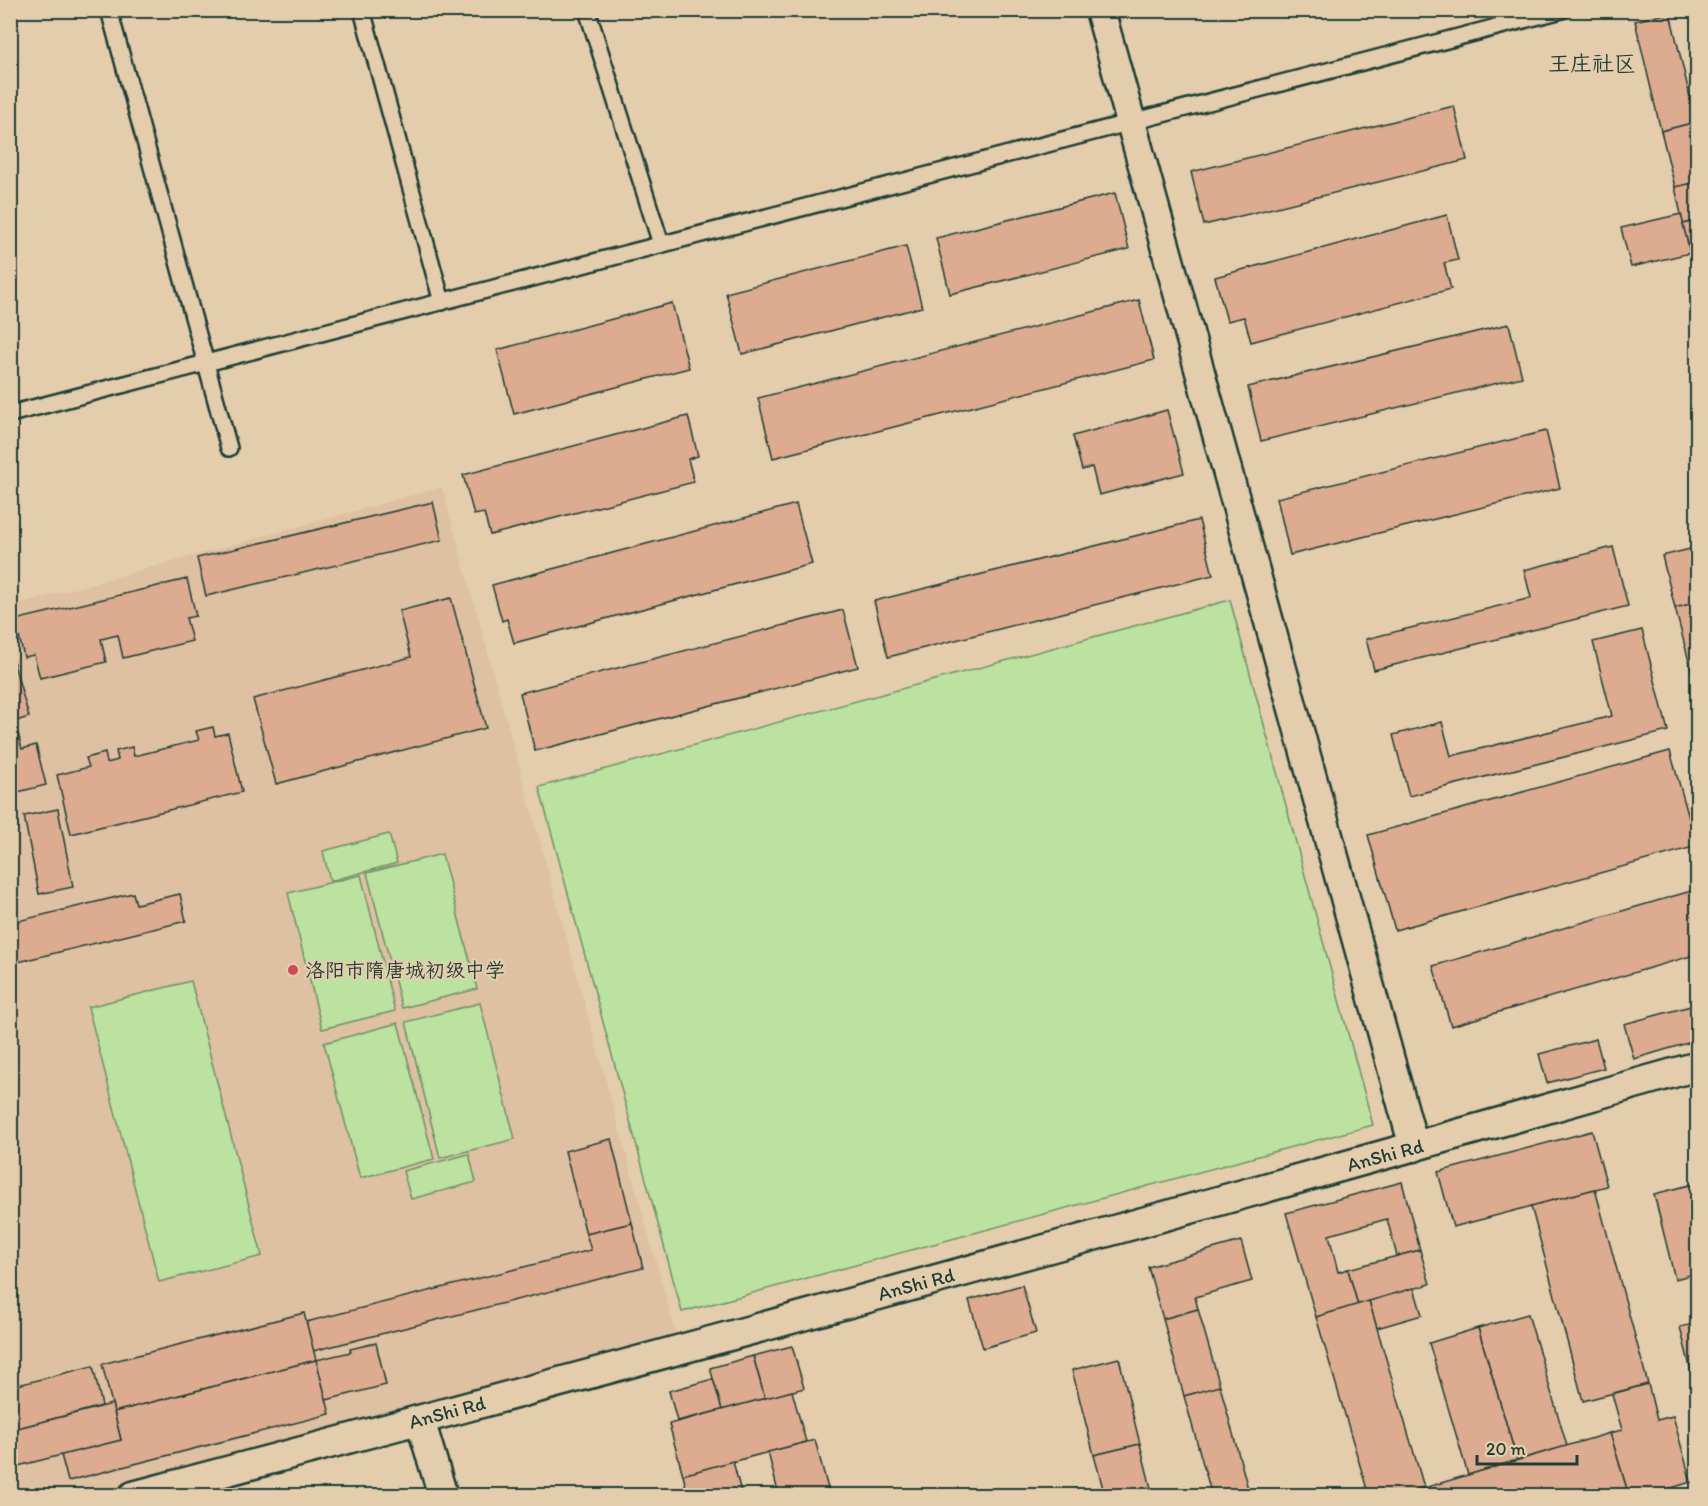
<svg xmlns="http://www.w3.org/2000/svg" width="1708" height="1506" font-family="Itim,'LXGW WenKai TC',sans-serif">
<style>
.built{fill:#dec0a2}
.green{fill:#bbe29e;stroke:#6d9069;stroke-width:1.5}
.building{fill:#ddab8f;stroke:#1f3d34;stroke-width:1.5}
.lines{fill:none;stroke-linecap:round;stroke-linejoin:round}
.service-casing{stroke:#1f3d34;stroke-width:20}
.minor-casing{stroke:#1f3d34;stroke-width:33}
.service{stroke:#e4cdad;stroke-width:15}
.minor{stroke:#e4cdad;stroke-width:28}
.poi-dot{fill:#d1495b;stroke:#e4cdad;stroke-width:2}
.labels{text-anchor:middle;stroke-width:4.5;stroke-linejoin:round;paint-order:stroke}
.poi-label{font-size:20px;fill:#1f3d34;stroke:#e4cdad;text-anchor:start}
.street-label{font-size:20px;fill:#1f3d34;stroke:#e4cdad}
.quarter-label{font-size:22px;fill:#1f3d34;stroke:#e4cdad}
</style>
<rect width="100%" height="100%" fill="#e4cdad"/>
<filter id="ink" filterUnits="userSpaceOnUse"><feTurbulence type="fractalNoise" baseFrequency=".0167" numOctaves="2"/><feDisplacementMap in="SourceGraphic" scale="12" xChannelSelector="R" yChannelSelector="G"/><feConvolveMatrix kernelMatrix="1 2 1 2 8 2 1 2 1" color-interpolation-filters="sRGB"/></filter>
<g filter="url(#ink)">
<!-- built -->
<path class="built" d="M442 487 676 1334 89 1495 11 1496V606Z"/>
<!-- green -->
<g class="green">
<path d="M1230 600 1373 1125 682 1312 539 787Z"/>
<path d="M389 834 397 863 330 881 323 851Z"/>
<path d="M442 854 477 989 402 1008 367 873Z"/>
<path d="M361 875 395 1011 322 1029 288 893Z"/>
<path d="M191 981 262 1256 159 1282 88 1007Z"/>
<path d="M480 1003 515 1139 440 1158 406 1022Z"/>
<path d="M398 1023 434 1159 360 1178 324 1043Z"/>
<path d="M469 1154 476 1182 411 1199 403 1171Z"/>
</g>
<!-- building -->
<g class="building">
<path d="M1670 13 1696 122 1661 131 1635 21Z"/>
<path d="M1454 106 1467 160 1204 225 1191 172Z"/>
<path d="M1696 122 1698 182 1675 187 1661 131Z"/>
<path d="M1698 182V221L1683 224 1675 187Z"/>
<path d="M1115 193 1129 249 950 294 936 238Z"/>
<path d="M1681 214 1690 253 1631 267 1621 228Z"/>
<path d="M1447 215 1458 260 1444 263 1451 289 1251 342 1244 317 1227 321 1215 277Z"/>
<path d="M1698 221V283L1683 224Z"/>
<path d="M906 246 922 307 742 354 726 293Z"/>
<path d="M1139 300 1154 360 773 458 758 398Z"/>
<path d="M672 303 689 368 514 414 497 350Z"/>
<path d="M1509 324 1522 377 1261 441 1248 387Z"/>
<path d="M1167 410 1184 473 1099 495 1092 467 1082 470 1073 436Z"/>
<path d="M688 416 698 456 688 459 694 482 490 535 484 513 474 515 463 475Z"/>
<path d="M1546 431 1560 488 1290 555 1277 498Z"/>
<path d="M433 502 442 540 206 596 197 558Z"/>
<path d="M796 504 812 564 514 643 507 619 502 621 492 585Z"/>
<path d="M1199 520 1213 575 888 657 874 601Z"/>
<path d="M1613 547 1628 606 1374 670 1366 639 1531 598 1524 570Z"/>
<path d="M1698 547V602L1675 608 1662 556Z"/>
<path d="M187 579 196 616 186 618 192 641 123 658 118 635 101 639 106 662 40 678 34 655 24 657 15 620Z"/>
<path d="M451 598 486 728 276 784 253 699 411 657 399 611Z"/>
<path d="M1698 602V672L1692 673 1675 608Z"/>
<path d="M843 610 858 667 535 751 520 693Z"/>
<path d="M1642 630 1668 731 1409 796 1393 735 1442 722 1451 756 1612 716 1593 642Z"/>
<path d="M10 650 29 717 10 723Z"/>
<path d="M1698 672V696L1692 673Z"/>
<path d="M213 727 215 736 228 733 242 792 71 834 57 775 89 767 86 758 105 753 107 763 118 760 116 751 132 747 134 756 199 740 196 731Z"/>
<path d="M18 733 22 749 36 745 46 785 10 794V735Z"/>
<path d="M1670 751 1697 846 1395 930 1368 835Z"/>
<path d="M58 809 73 887 39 894 24 816Z"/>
<path d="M1698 889V954L1451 1026 1433 966Z"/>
<path d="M133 893 136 904 180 894 186 921 10 964V923Z"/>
<path d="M1698 1004V1040L1634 1059 1624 1024Z"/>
<path d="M1596 1039 1604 1068 1547 1083 1539 1054Z"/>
<path d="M1592 1131 1607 1186 1453 1227 1438 1172Z"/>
<path d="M611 1139 632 1223 586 1234 565 1151Z"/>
<path d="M1402 1182 1420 1250 1397 1256 1387 1219 1329 1235 1338 1272 1348 1269 1358 1305 1316 1317 1286 1213Z"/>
<path d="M1698 1183V1273L1675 1279 1654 1194Z"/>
<path d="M1595 1189 1648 1384 1583 1401 1531 1206Z"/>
<path d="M632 1223 643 1268 313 1351 306 1322 591 1250 586 1234Z"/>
<path d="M1241 1241 1252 1281 1195 1297 1198 1309 1163 1319 1148 1267Z"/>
<path d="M1420 1250 1430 1284 1358 1305 1348 1269Z"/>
<path d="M1022 1285 1036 1333 983 1348 969 1300Z"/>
<path d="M1414 1288 1422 1315 1377 1328 1369 1301Z"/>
<path d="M1369 1301 1424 1487 1397 1496H1369L1316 1317Z"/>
<path d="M1198 1309 1220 1386 1184 1396 1163 1319Z"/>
<path d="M304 1313 316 1360 114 1412 102 1364Z"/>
<path d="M1528 1314 1567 1446 1517 1460 1478 1328Z"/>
<path d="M1698 1323V1399L1680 1327Z"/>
<path d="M1478 1328 1517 1460 1468 1475 1429 1343Z"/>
<path d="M376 1343 386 1385 326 1400 316 1360 351 1352 350 1349Z"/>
<path d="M792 1346 804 1388 765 1399 753 1356Z"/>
<path d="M753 1356 765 1399 722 1410 710 1368Z"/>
<path d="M1119 1358 1140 1444 1094 1455 1072 1370Z"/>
<path d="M316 1360 330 1414 68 1481 61 1455 121 1440 114 1412Z"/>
<path d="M93 1366 102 1406 10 1430V1387Z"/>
<path d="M713 1379 722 1410 677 1421 669 1391Z"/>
<path d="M1648 1384 1657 1420 1673 1416 1691 1482 1645 1496H1629L1610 1433 1622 1430 1612 1394Z"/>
<path d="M1220 1386 1250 1496H1212L1184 1396Z"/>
<path d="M792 1391 806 1442 683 1475 669 1424Z"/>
<path d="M112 1404 121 1440 10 1468V1430Z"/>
<path d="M1610 1433 1629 1496H1397Z"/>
<path d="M815 1440 830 1496H779L768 1452Z"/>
<path d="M1140 1444 1153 1496H1105L1094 1455Z"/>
<path d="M733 1461 742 1496H688L683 1475Z"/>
</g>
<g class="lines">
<!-- service casing -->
<g class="service-casing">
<g id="service">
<path d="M109 10 229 448"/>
<path d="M362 10 442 302"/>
<path d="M587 10 661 244"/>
<path d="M10 414 1562 10"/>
</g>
</g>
<!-- minor casing -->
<g class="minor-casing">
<g id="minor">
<path d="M1100 10 1414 1147"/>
<path d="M420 1420 443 1496"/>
<path d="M133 1496C656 1358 1177 1214 1698 1066"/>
</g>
</g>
<!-- service -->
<use href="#service" class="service"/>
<!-- minor -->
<use href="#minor" class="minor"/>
</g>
</g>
<!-- markers -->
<circle class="poi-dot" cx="293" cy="970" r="6"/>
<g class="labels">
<!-- poi labels -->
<g class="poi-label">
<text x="305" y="977">洛阳市隋唐城初级中学</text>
</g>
<!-- street labels -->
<g class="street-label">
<text transform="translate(1385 1155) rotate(-15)" y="7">AnShi Rd</text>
<text transform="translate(916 1284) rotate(-15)" y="7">AnShi Rd</text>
<text transform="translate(447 1412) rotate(-15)" y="7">AnShi Rd</text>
</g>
<!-- quarter labels -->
<g class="quarter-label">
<text x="1592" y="71">王庄社区</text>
</g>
</g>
<!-- margin -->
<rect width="1708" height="1506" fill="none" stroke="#e4cdad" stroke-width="36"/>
<rect x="18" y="18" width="1672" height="1470" fill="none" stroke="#1f3d34" stroke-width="2" filter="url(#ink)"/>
<!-- scale -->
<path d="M1477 1455v9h100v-9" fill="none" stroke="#1f3d34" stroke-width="3"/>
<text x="1486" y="1455" font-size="18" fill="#1f3d34" stroke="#e4cdad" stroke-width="4.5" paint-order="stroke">20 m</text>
</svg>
